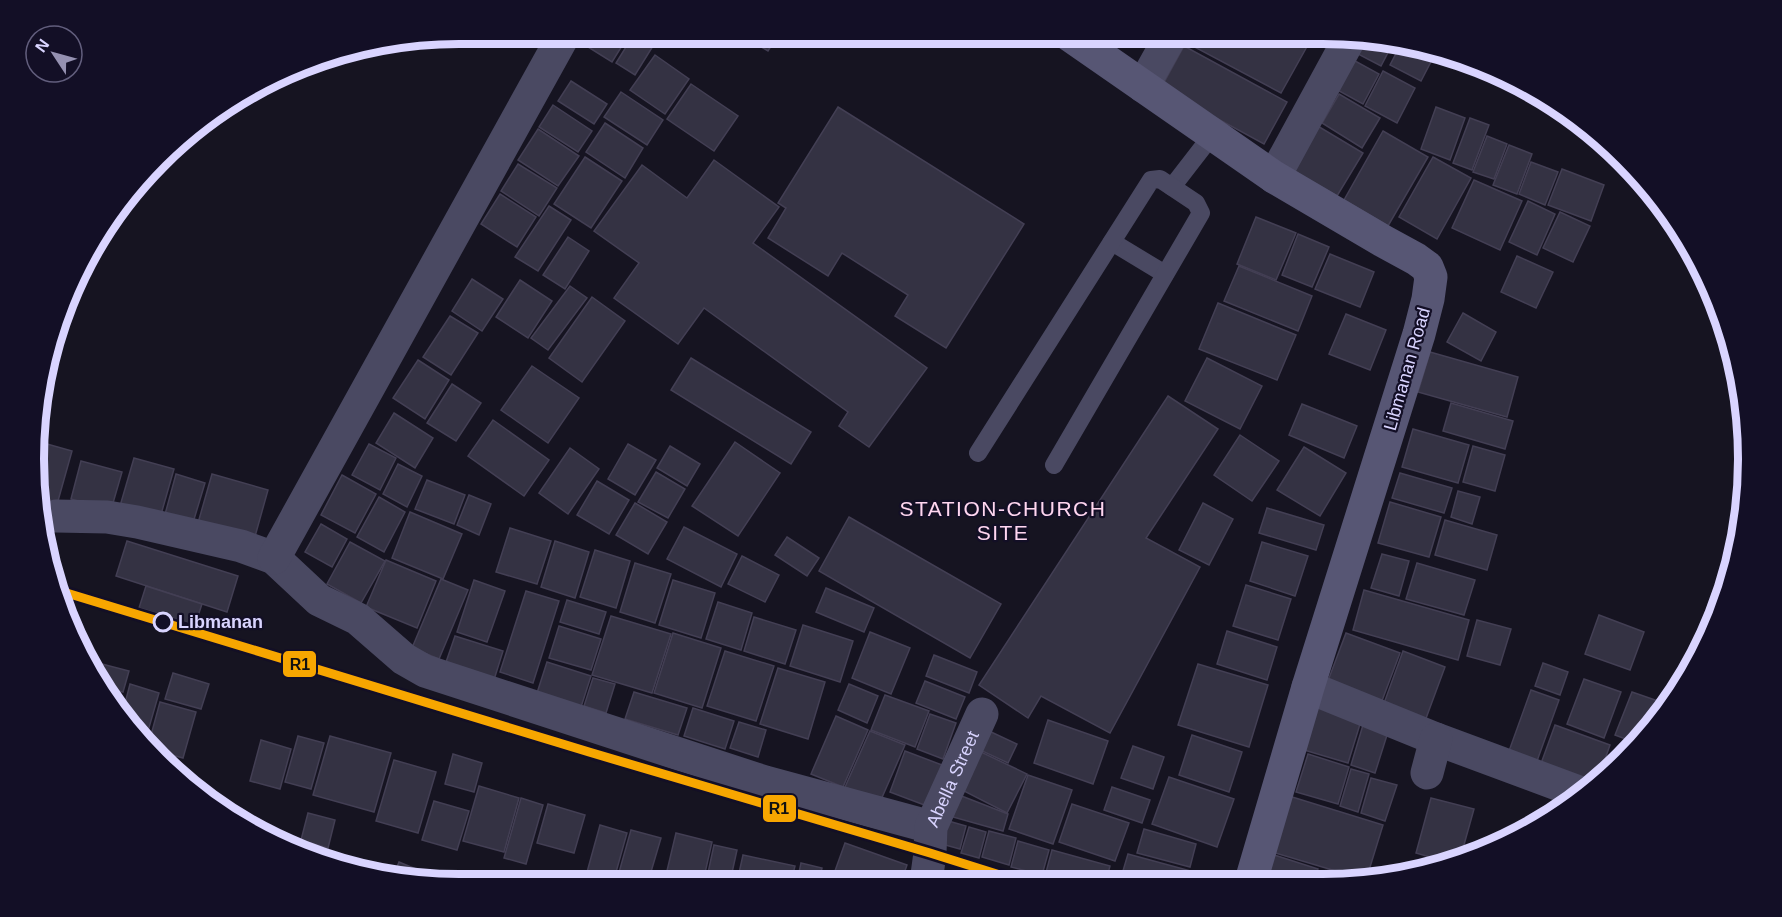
<svg xmlns="http://www.w3.org/2000/svg" width="1782" height="917" font-family="Arial,sans-serif">
<style>
.building{fill:#343243;stroke:#433f54;stroke-width:1.5}
.lines{fill:none;stroke-linecap:round;stroke-linejoin:round}
.service{stroke:#4a4962;stroke-width:18}
.minor{stroke:#4a4962;stroke-width:33}
.secondary{stroke:#575674;stroke-width:33}
.rail-1-casing{stroke:#130f26;stroke-width:14}
.rail-1{stroke:#f7a600;stroke-width:9}
.stop-dot{fill:#130f26;stroke:#d9d4ff;stroke-width:3}
.labels{text-anchor:middle;stroke-width:4.5;stroke-linejoin:round;paint-order:stroke}
.street-label{font-size:18px;fill:#d9d4ff;stroke:#130f26}
.stop-label{font-size:18px;font-weight:bold;fill:#d9d4ff;stroke:#130f26;text-anchor:start}
.quarter-label{font-size:21px;letter-spacing:1.5px;fill:#ffd6f0;stroke:#130f26}
.rim{fill:none;stroke:#d9d4ff;stroke-width:8}
.line-badge{stroke:#130f26;stroke-width:2}
.pale-badge-label{font-size:16px;text-anchor:middle;font-weight:bold;fill:#111}
</style>
<rect width="100%" height="100%" fill="#161421"/>
<!-- building -->
<g class="building">
<path d="M586 33H630L612 62 580 42Z"/>
<path d="M640 33H666L658 45Z"/>
<path d="M738 33H779L768 51Z"/>
<path d="M634 34 653 46 635 75 616 63Z"/>
<path d="M1107 34H1129L1123 43Z"/>
<path d="M1192 34H1314L1281 93 1187 43Z"/>
<path d="M1367 37 1394 41 1381 66 1358 54Z"/>
<path d="M1402 42 1424 46 1436 52 1421 81 1390 65Z"/>
<path d="M1184 46 1287 102 1264 144 1161 88Z"/>
<path d="M655 55 689 79 665 114 630 90Z"/>
<path d="M1346 56 1379 74 1363 104 1330 86Z"/>
<path d="M1383 71 1415 88 1397 123 1365 106Z"/>
<path d="M571 81 607 104 594 124 558 101Z"/>
<path d="M691 84 738 116 714 151 667 119Z"/>
<path d="M621 92 663 120 647 145 604 117Z"/>
<path d="M1339 94 1380 118 1362 148 1322 123Z"/>
<path d="M553 105 592 131 578 152 539 127Z"/>
<path d="M838 107 1024 224 946 348 895 316 908 295 842 253 828 276 768 238 786 208 778 203Z"/>
<path d="M1436 107 1465 118 1450 160 1421 149Z"/>
<path d="M1470 118 1489 125 1472 170 1453 163Z"/>
<path d="M605 123 643 148 625 178 586 152Z"/>
<path d="M1316 125 1363 153 1337 196 1290 169Z"/>
<path d="M538 129 579 156 558 186 518 160Z"/>
<path d="M1383 131 1428 157 1388 226 1344 200Z"/>
<path d="M1487 136 1507 144 1494 179 1473 172Z"/>
<path d="M1509 145 1532 154 1517 194 1493 185Z"/>
<path d="M585 157 622 181 591 228 554 204Z"/>
<path d="M1433 157 1471 178 1437 239 1399 217Z"/>
<path d="M714 160 779 207 753 243 927 368 869 447 839 426 848 412 704 308 678 344 614 298 639 263 594 231 642 165 687 198Z"/>
<path d="M1531 162 1558 172 1545 205 1519 194Z"/>
<path d="M518 164 557 188 539 216 501 191Z"/>
<path d="M1562 169 1604 185 1591 221 1548 205Z"/>
<path d="M1474 180 1522 201 1500 250 1452 228Z"/>
<path d="M500 194 536 217 517 247 481 224Z"/>
<path d="M1528 201 1555 214 1537 255 1509 242Z"/>
<path d="M549 206 571 220 538 271 515 257Z"/>
<path d="M1560 212 1590 226 1573 262 1543 248Z"/>
<path d="M1256 217 1296 233 1276 280 1237 264Z"/>
<path d="M1298 234 1329 247 1312 287 1282 275Z"/>
<path d="M568 237 589 251 565 289 543 275Z"/>
<path d="M1330 254 1374 272 1360 307 1315 289Z"/>
<path d="M1517 256 1553 272 1536 308 1501 292Z"/>
<path d="M1239 266 1312 296 1298 331 1224 301Z"/>
<path d="M472 279 503 299 482 331 452 311Z"/>
<path d="M520 280 552 301 528 338 496 317Z"/>
<path d="M570 286 587 298 548 350 531 338Z"/>
<path d="M592 297 625 321 582 382 549 358Z"/>
<path d="M1218 303 1296 335 1277 380 1199 349Z"/>
<path d="M1463 313 1496 332 1481 361 1447 342Z"/>
<path d="M1346 314 1386 330 1370 370 1329 354Z"/>
<path d="M450 316 478 333 451 375 423 357Z"/>
<path d="M1430 352 1518 377 1507 417 1418 392Z"/>
<path d="M691 358 811 432 791 464 671 390Z"/>
<path d="M1207 358 1262 386 1240 429 1185 401Z"/>
<path d="M418 360 449 380 425 419 393 398Z"/>
<path d="M532 366 579 398 548 443 501 410Z"/>
<path d="M452 384 481 403 456 441 427 423Z"/>
<path d="M1168 396 1218 429 1146 538 1200 567 1110 733 1041 696 1028 718 979 685Z"/>
<path d="M1451 403 1513 421 1505 449 1443 431Z"/>
<path d="M1302 404 1357 426 1344 458 1289 435Z"/>
<path d="M394 413 433 438 415 468 376 443Z"/>
<path d="M493 420 549 460 524 496 468 456Z"/>
<path d="M1413 429 1469 445 1458 483 1402 467Z"/>
<path d="M1240 435 1279 461 1252 501 1214 475Z"/>
<path d="M40 442 72 451 56 508 37 503Z"/>
<path d="M735 442 780 473 738 536 692 506Z"/>
<path d="M369 444 396 458 380 490 352 475Z"/>
<path d="M628 444 656 460 635 495 608 479Z"/>
<path d="M670 446 700 464 687 486 657 468Z"/>
<path d="M1473 446 1505 455 1495 491 1463 482Z"/>
<path d="M1304 447 1346 473 1320 516 1277 490Z"/>
<path d="M570 448 599 469 568 514 539 493Z"/>
<path d="M134 458 174 469 160 518 120 506Z"/>
<path d="M81 461 122 472 111 510 71 499Z"/>
<path d="M398 464 422 476 407 507 383 494Z"/>
<path d="M656 472 685 489 668 518 638 502Z"/>
<path d="M1400 473 1452 488 1444 513 1392 498Z"/>
<path d="M176 474 205 483 192 526 164 518Z"/>
<path d="M212 474 268 490 254 540 198 523Z"/>
<path d="M342 475 376 494 355 533 321 515Z"/>
<path d="M427 480 465 495 454 524 415 509Z"/>
<path d="M597 481 629 500 609 534 577 515Z"/>
<path d="M1458 491 1480 497 1472 524 1451 517Z"/>
<path d="M469 495 491 504 479 535 457 525Z"/>
<path d="M379 497 405 512 384 552 357 537Z"/>
<path d="M1390 502 1441 517 1429 557 1378 543Z"/>
<path d="M635 503 667 522 648 554 616 535Z"/>
<path d="M1203 503 1233 519 1209 565 1179 550Z"/>
<path d="M1267 508 1324 525 1316 550 1259 533Z"/>
<path d="M410 512 462 534 443 579 392 558Z"/>
<path d="M849 517 1001 604 970 658 819 571Z"/>
<path d="M1445 520 1497 535 1487 570 1435 555Z"/>
<path d="M321 524 347 539 332 567 305 552Z"/>
<path d="M684 527 737 554 721 587 667 559Z"/>
<path d="M510 528 551 541 537 584 496 572Z"/>
<path d="M787 537 819 558 807 576 775 555Z"/>
<path d="M127 541 238 576 227 612 116 576Z"/>
<path d="M555 541 589 552 575 598 541 587Z"/>
<path d="M350 542 385 561 361 603 327 584Z"/>
<path d="M1262 542 1308 556 1295 596 1250 581Z"/>
<path d="M595 550 630 561 616 608 580 597Z"/>
<path d="M1382 554 1409 561 1399 596 1371 588Z"/>
<path d="M742 556 779 575 765 602 728 584Z"/>
<path d="M386 560 436 581 417 628 366 607Z"/>
<path d="M635 563 671 574 655 623 620 612Z"/>
<path d="M1417 563 1475 580 1464 615 1406 599Z"/>
<path d="M441 579 468 590 439 659 412 648Z"/>
<path d="M474 580 505 591 487 642 457 632Z"/>
<path d="M673 580 715 593 701 638 659 625Z"/>
<path d="M1246 585 1291 599 1278 640 1233 626Z"/>
<path d="M146 586 202 604 195 625 139 608Z"/>
<path d="M826 588 874 608 864 632 816 612Z"/>
<path d="M1364 590 1469 620 1458 660 1353 630Z"/>
<path d="M526 591 559 601 533 683 500 672Z"/>
<path d="M567 600 606 612 599 634 560 622Z"/>
<path d="M718 602 752 613 741 650 706 639Z"/>
<path d="M1599 615 1644 632 1630 670 1585 654Z"/>
<path d="M611 616 671 634 652 693 592 675Z"/>
<path d="M754 617 796 630 785 664 744 651Z"/>
<path d="M1477 620 1511 629 1500 665 1467 656Z"/>
<path d="M803 625 853 641 840 682 790 666Z"/>
<path d="M559 626 601 639 591 670 549 658Z"/>
<path d="M1227 631 1277 647 1267 680 1217 664Z"/>
<path d="M870 632 910 648 891 694 852 678Z"/>
<path d="M673 633 721 648 702 708 654 693Z"/>
<path d="M1346 633 1400 653 1380 706 1326 686Z"/>
<path d="M455 636 503 651 493 683 444 668Z"/>
<path d="M725 651 774 666 756 721 707 706Z"/>
<path d="M1403 651 1445 667 1425 721 1383 706Z"/>
<path d="M934 655 977 672 969 693 926 676Z"/>
<path d="M547 662 591 676 581 707 537 693Z"/>
<path d="M1543 663 1568 672 1560 695 1535 686Z"/>
<path d="M102 664 129 671 123 692 106 688 98 676Z"/>
<path d="M1198 664 1268 685 1249 747 1178 725Z"/>
<path d="M778 668 825 682 808 739 760 724Z"/>
<path d="M173 673 209 684 201 709 165 699Z"/>
<path d="M593 678 615 684 606 713 584 706Z"/>
<path d="M1584 679 1621 692 1604 738 1567 724Z"/>
<path d="M925 681 965 697 956 719 916 703Z"/>
<path d="M130 684 159 693 146 738 141 737 123 711Z"/>
<path d="M849 684 878 696 867 723 838 710Z"/>
<path d="M1531 690 1559 700 1537 761 1509 751Z"/>
<path d="M634 692 687 708 678 735 625 719Z"/>
<path d="M1632 692 1658 701 1647 732 1636 743 1615 735Z"/>
<path d="M885 695 929 711 915 747 871 730Z"/>
<path d="M1663 701 1670 703 1661 718 1655 724Z"/>
<path d="M160 702 196 712 183 758 150 749 148 746Z"/>
<path d="M1317 707 1361 721 1348 763 1304 750Z"/>
<path d="M693 708 734 721 725 749 684 736Z"/>
<path d="M930 714 956 723 943 759 917 749Z"/>
<path d="M836 716 868 730 843 787 811 774Z"/>
<path d="M1048 720 1108 741 1093 784 1034 763Z"/>
<path d="M739 722 766 730 758 757 730 748Z"/>
<path d="M1363 725 1388 732 1375 773 1351 765Z"/>
<path d="M1555 725 1610 745 1597 782 1591 788 1539 769Z"/>
<path d="M870 731 905 745 880 802 845 787Z"/>
<path d="M989 731 1017 744 1008 763 980 750Z"/>
<path d="M1192 735 1242 752 1229 792 1179 775Z"/>
<path d="M298 736 324 743 311 789 285 782Z"/>
<path d="M330 736 391 753 374 812 313 795Z"/>
<path d="M261 740 291 749 280 789 250 781Z"/>
<path d="M1133 746 1164 757 1153 789 1121 778Z"/>
<path d="M905 751 942 765 927 806 890 792Z"/>
<path d="M981 752 1027 774 1007 813 962 790Z"/>
<path d="M453 754 482 763 474 792 445 784Z"/>
<path d="M1308 754 1349 767 1338 804 1296 792Z"/>
<path d="M394 760 436 772 418 833 376 821Z"/>
<path d="M1351 769 1369 774 1358 812 1340 806Z"/>
<path d="M1028 775 1072 790 1053 844 1009 829Z"/>
<path d="M1169 777 1234 799 1217 847 1152 824Z"/>
<path d="M1371 778 1397 785 1385 821 1361 813Z"/>
<path d="M479 786 519 798 504 852 463 841Z"/>
<path d="M1112 787 1150 800 1142 823 1104 810Z"/>
<path d="M959 795 1008 814 1003 831 953 817Z"/>
<path d="M1289 796 1383 825 1366 880 1272 852Z"/>
<path d="M521 798 543 805 526 864 504 858Z"/>
<path d="M1431 798 1474 809 1460 859 1447 862 1416 853Z"/>
<path d="M434 801 469 811 457 850 422 840Z"/>
<path d="M548 804 585 815 574 853 537 843Z"/>
<path d="M1072 804 1129 823 1115 861 1059 842Z"/>
<path d="M308 813 335 820 328 848 301 840Z"/>
<path d="M945 820 966 826 960 849 938 843Z"/>
<path d="M600 825 627 833 613 883H584Z"/>
<path d="M969 827 986 832 979 858 961 853Z"/>
<path d="M1144 829 1196 844 1190 867 1137 853Z"/>
<path d="M631 830 661 838 648 882 616 883Z"/>
<path d="M989 831 1016 838 1009 865 982 857Z"/>
<path d="M676 833 712 842 703 882 666 875Z"/>
<path d="M1018 841 1049 850 1042 875 1011 867Z"/>
<path d="M845 843 907 865 901 882H831Z"/>
<path d="M714 845 737 850 730 882H706Z"/>
<path d="M1052 850 1110 866 1106 881H1063L1045 876Z"/>
<path d="M1265 852 1318 869 1314 881H1256Z"/>
<path d="M1128 854 1209 876 1207 881H1120Z"/>
<path d="M743 855 795 866 791 882H737Z"/>
<path d="M399 862 423 872 419 881 393 877Z"/>
<path d="M801 863 822 868 819 882H797Z"/>
<path d="M1322 875 1342 880H1321Z"/>
</g>
<g class="lines">
<!-- service -->
<g class="service">
<path d="M1172 187 1213 134"/>
<path d="M1112 242 1165 274"/>
<path d="M978 453 1151 180 1160 179 1196 203 1201 213 1054 465"/>
</g>
<!-- minor -->
<g class="minor">
<path d="M1143 86 1172 34"/>
<path d="M1274 177 1352 34"/>
<path d="M56 516 107 517 137 522 241 546 274 558 319 600 358 619 404 659 425 671 765 782 931 827"/>
<path d="M274 558 565 33"/>
<path d="M1308 687 1436 739 1584 794"/>
<path d="M1427 773 1436 739"/>
<path id="s1" d="M926 882 930 853 931 827 982 714"/>
</g>
<!-- secondary -->
<path class="secondary" d="M1068 34 1274 177 1383 241 1416 259 1427 267 1431 277 1428 299 1419 334 1308 687 1251 881"/>
<!-- rail-1 casing -->
<g class="rail-1-casing">
<path id="rail-1" d="M60 591 589 752 930 853 1019 881"/>
</g>
<!-- rail-1 -->
<use href="#rail-1" class="rail-1"/>
</g>
<!-- markers -->
<circle class="stop-dot" cx="163" cy="622" r="9"/>
<g class="labels">
<!-- street labels -->
<g class="street-label">
<text transform="translate(1407 369) rotate(-74)" y="6">Libmanan Road</text>
<text dy="6" stroke="none"><textPath href="#s1" startOffset="108">Abella Street</textPath></text>
</g>
<!-- stop labels -->
<g class="stop-label">
<text x="178" y="628">Libmanan</text>
</g>
<!-- quarter labels -->
<g class="quarter-label">
<text x="1003" y="516">STATION-CHURCH<tspan x="1003" dy="24">SITE</tspan></text>
</g>
</g>
<!-- crop -->
<path d="M0 0H1782V917H0ZM459 44H1323A415 415 0 0 1 1738 459V459A415 415 0 0 1 1323 874H459A415 415 0 0 1 44 459V459A415 415 0 0 1 459 44Z" fill="#130f26" fill-rule="evenodd"/>
<path class="rim" d="M459 44H1323A415 415 0 0 1 1738 459V459A415 415 0 0 1 1323 874H459A415 415 0 0 1 44 459V459A415 415 0 0 1 459 44Z"/>
<g class="line-badge">
<rect x="282" y="650" width="35" height="28" rx="6" fill="#f7a600"/>
<rect x="762" y="794" width="35" height="29" rx="6" fill="#f7a600"/>
</g>
<g class="pale-badge-label">
<text x="300" y="670">R1</text>
<text x="779" y="814">R1</text>
</g>
<!-- north arrow -->
<g transform="translate(54 54) rotate(306)"><circle r="28" fill="#130f26" stroke="#625e7d" stroke-width="1.5"/>
<path d="M0-4.5L10 22L0 15L-10 22Z" fill="#9591b1"/>
<text y="-9" font-size="16" font-weight="bold" text-anchor="middle" fill="#d9d4ff">N</text>
</g>
</svg>
